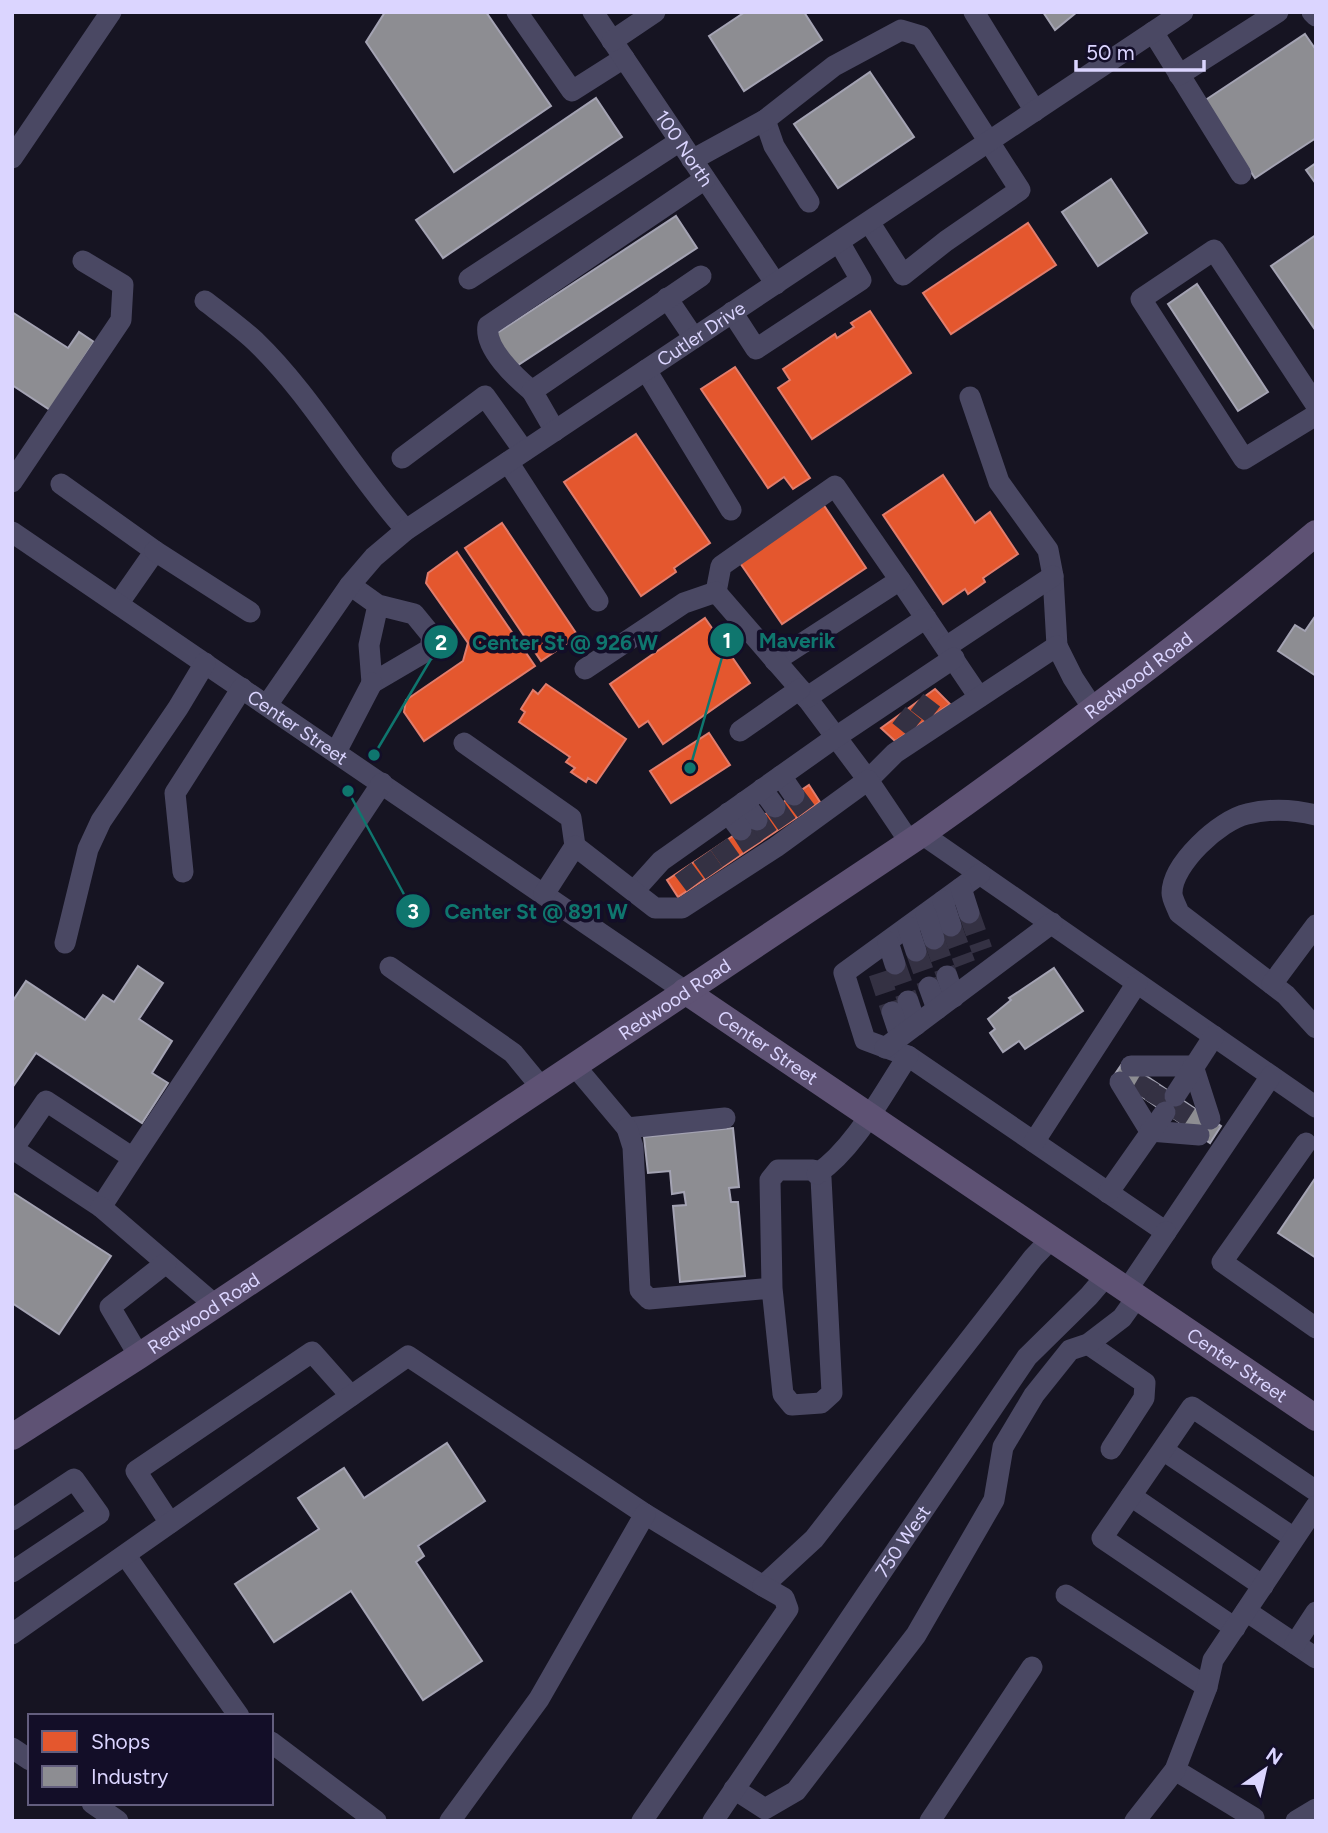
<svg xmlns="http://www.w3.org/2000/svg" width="1328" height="1833" font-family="Figtree,sans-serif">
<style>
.shops{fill:#e4572e;stroke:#e17d6d;stroke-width:2}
.industry{fill:#8d8d92;stroke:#a4a3b3;stroke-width:2}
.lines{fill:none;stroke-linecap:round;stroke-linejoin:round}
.minor-tunnel{stroke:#343143;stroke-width:21;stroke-dasharray:21 10;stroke-linecap:butt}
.minor{stroke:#4a4863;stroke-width:21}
.major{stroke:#5e5274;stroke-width:26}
.labels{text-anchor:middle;stroke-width:7;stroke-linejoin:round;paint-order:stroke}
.street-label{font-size:19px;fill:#dbd5ff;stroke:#130e28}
.leader{fill:none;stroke:#0f766e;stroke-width:2.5}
.callout-dot{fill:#0f766e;stroke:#130e28;stroke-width:2.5}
.mark-label{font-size:21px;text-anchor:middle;font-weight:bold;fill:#fff}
.callout-label{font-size:21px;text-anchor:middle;font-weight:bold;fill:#0f766e;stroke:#130e28;stroke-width:7;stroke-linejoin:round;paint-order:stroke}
</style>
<rect width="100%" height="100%" fill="#161422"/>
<!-- shops -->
<g class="shops">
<path d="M1028 223 1056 265 951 334 923 293Z"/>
<path d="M870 311 911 373 812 439 778 388 790 380 783 369 835 334 837 338 854 327 851 323Z"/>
<path d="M735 367 810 478 793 489 784 477 768 488 701 389Z"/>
<path d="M636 434 710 543 674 568 676 572 641 596 564 482Z"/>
<path d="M943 475 975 523 990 512 1018 554 983 578 985 582 968 594 965 589 943 604 883 515Z"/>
<path d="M823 504 866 568 782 624 738 560Z"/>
<path d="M502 523 578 636 541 661 465 548Z"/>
<path d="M457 552 535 666 424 741 404 712 406 700 463 661 468 643 426 583 428 573Z"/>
<path d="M705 618 750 683 663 744 648 721 639 727 610 684Z"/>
<path d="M546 684 626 739 596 783 588 778 586 782 571 772 575 768 566 762 570 757 519 722 525 712 521 709 533 690 538 694Z"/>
<path d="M935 689 950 704 895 741 881 728Z"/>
<path d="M709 733 730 765 671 803 650 771Z"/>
<path d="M809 785 820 802 678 897 667 880Z"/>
</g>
<!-- industry -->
<g class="industry">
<path d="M385 12H486L551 106 454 172 366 42Z"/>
<path d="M745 12H804L822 40 744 91 709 36Z"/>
<path d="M1043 12H1077L1055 30Z"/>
<path d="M1305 34 1316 50V138L1255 178 1204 101Z"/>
<path d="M870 72 914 137 838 188 794 124Z"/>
<path d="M596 98 622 137 443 258 416 220Z"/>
<path d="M1316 163V184L1306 170Z"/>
<path d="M1111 179 1147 233 1098 266 1062 212Z"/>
<path d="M676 216 697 248 515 367 494 335Z"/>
<path d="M1316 235V331L1271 266Z"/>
<path d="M1197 284 1268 392 1238 411 1168 304Z"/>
<path d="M12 312 68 348 79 332 94 342 50 410 12 385Z"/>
<path d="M1316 615V676L1278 651 1295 625 1305 631Z"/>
<path d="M138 966 163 983 139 1019 172 1041 152 1073 168 1083 142 1123 36 1053 12 1088V1002L26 981 85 1020 103 995 114 1002Z"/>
<path d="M1054 968 1083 1011 1025 1049 1019 1041 1003 1052 990 1033 995 1029 988 1019 1011 1000 1009 998Z"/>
<path d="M1124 1061 1221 1126 1210 1143 1113 1077Z"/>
<path d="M733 1128 739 1187 729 1188 731 1202H738L745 1276 680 1282 673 1206 686 1205 684 1192 672 1194 670 1171 648 1173 644 1137Z"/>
<path d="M1316 1177V1258L1278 1233Z"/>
<path d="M12 1192 111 1256 59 1334 12 1303Z"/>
<path d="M447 1443 485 1501 418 1546 424 1556 416 1562 482 1661 423 1700 351 1591 274 1642 235 1584 319 1529 298 1498 344 1468 364 1498Z"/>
</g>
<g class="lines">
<!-- minor-tunnel -->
<g class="minor-tunnel">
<path d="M917 702 934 715"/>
<path d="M899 715 915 728"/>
<path d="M794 795 806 811"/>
<path d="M775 807 787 824"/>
<path d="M757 820 768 836"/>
<path d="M741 830 752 847"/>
<path d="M719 844 731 861"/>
<path d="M702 856 714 873"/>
<path d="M683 869 695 885"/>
<path d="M969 913 982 950"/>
<path d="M951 926 965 964"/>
<path d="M934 939 947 976"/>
<path d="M916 951 929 987"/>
<path d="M895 964 908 1001"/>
<path d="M879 973 892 1012"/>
<path d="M1140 1096 1150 1079"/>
<path d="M1154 1105 1164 1088"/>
<path d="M1175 1120 1186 1103"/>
</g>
<!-- minor -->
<g class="minor">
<path d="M517 12 572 91 624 58"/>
<path id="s1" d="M593 12 776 284"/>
<path d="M974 12 1035 111"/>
<path d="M1312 12 1316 16"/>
<path d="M1153 32 1241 174"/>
<path d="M612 41 655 12"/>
<path d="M1179 75 1278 12"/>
<path d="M765 120 774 146 809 202"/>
<path d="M12 158 111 12"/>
<path d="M692 160 765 120 834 66 901 30 921 36 1020 190 946 241 903 275 869 222"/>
<path d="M469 279 680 141"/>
<path d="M667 298 694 338"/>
<path d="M205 301C222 314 240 327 255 341 313 397 352 470 406 530"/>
<path d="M732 312 756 349 861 280 839 242"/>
<path d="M646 370 731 510"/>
<path d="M532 391C516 378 484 348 488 326L705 179"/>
<path d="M970 397 999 482 1048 550 1053 576 1057 646"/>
<path d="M1316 405 1214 250 1141 299 1244 459 1316 415"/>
<path d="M555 431 532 391 701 276"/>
<path d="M402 458 485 396 524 451"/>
<path d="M508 462 598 601"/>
<path d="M12 482 121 320 123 285 83 261"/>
<path d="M61 484 155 551 118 604"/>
<path id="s2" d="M12 532 685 991"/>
<path d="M155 551 250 612"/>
<path d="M900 580 979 697"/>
<path d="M350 585 378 605 414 614 432 636 430 649 372 683 369 645 378 605"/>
<path d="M716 592 721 566 835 486 900 580 775 661"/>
<path d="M946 647 1053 576"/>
<path d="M585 669 684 603 716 592 800 689 868 780 895 753 1057 646 1073 678 1094 710"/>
<path d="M806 698 926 618"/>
<path id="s3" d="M267 705 350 585 374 557 406 530 1183 12"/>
<path d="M740 731 800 689"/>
<path d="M464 743 571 818 575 846"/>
<path d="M336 752 372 683"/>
<path d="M781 776 794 795"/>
<path d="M762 789 775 807"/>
<path d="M744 802 757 820"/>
<path d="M728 813 741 830"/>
<path d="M1316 815C1292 809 1271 808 1247 814 1220 820 1172 864 1172 893 1172 899 1177 907 1179 913L1286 995 1316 1028"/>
<path d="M922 834 1316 1107"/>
<path d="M183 872 175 793 242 688"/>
<path d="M980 874 844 973 865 1040 908 1056 1166 1232 1271 1076"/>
<path d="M961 888 969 913"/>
<path d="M634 891 661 861 836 737 954 658"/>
<path d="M544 894 575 846 655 908H682L776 847 868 780 909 841"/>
<path d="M943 901 951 926"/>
<path d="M926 914 934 939"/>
<path d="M908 927 916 951"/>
<path d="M888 942 895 964"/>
<path d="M65 943 88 849 101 821 178 708 205 663"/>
<path d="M390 967 513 1053 541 1087"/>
<path d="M947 976 954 997"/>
<path d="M1272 984 1316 925"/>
<path d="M929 987 937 1009"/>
<path d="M908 1001 916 1025"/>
<path d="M892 1012 900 1036"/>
<path d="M885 1048 1052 923"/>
<path d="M574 1065 627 1128 725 1118"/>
<path d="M1131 1066H1193"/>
<path d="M1193 1066 1210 1119"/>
<path d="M1120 1082 1150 1131"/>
<path d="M1175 1096 1214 1036"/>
<path d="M627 1128 633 1147 640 1290 649 1299 772 1288 770 1180 778 1170H813L821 1178 832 1393 821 1403 792 1405 783 1394 772 1288"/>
<path d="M1150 1131 1199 1135"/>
<path d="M1034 1142 1137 983"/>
<path d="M1306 1143 1222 1262 1316 1328"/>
<path d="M133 1158 46 1101 13 1149 101 1207 133 1158 382 783"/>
<path d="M817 1174C855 1148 882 1095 908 1056"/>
<path d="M1108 1193 1165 1112"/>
<path d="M101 1207 215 1305"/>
<path d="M1127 1290 1166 1232"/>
<path d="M1088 1344 1145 1383 1144 1398 1111 1449"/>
<path d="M139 1356 110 1307 166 1263"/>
<path d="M1163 1450 1294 1538"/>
<path d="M1131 1496 1263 1586"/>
<path d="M12 1520 74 1479 99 1514 12 1572"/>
<path d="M170 1523 136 1471 312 1352 351 1396"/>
<path d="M126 1556 239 1716"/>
<path d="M1066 1595 1207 1687"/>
<path d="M1246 1611 1316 1658"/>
<path d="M1235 1628 1102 1538 1192 1407 1316 1491"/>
<path d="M12 1634 408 1356 645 1514 763 1586 814 1539 1033 1258 1051 1239"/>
<path d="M1295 1644 1316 1612"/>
<path d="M271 1742 376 1821"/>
<path d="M12 1748 30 1760"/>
<path d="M1175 1770 1254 1818"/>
<path d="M734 1789 765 1809 796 1791 916 1635 994 1500 1003 1447 1034 1395 1070 1350 1088 1344 1122 1318 1137 1297"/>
<path d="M92 1803 118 1821"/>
<path d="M450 1821 539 1699 645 1514"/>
<path d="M642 1821 788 1609 784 1598 763 1586"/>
<path id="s4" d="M713 1821 1027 1357 1089 1296 1106 1276"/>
<path d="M930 1821 1032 1667"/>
<path d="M1135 1821 1175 1770 1207 1687 1213 1660 1316 1506"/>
<path d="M1296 1821 1316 1809"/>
</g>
<!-- major -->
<g class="major">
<path id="s5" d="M685 991 1316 1418"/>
<path id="s6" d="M12 1437 139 1356 922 834C1057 738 1189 640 1316 533"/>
</g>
</g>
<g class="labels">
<!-- street labels -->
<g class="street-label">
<text dy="7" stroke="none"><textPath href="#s1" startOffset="164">100 North</textPath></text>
<text dy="7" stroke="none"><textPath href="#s3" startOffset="579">Cutler Drive</textPath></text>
<text dy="7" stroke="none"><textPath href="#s6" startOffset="1360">Redwood Road</textPath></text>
<text dy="7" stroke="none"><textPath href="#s2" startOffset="346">Center Street</textPath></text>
<text dy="7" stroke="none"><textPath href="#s6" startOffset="794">Redwood Road</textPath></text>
<text dy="7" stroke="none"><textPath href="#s5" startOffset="100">Center Street</textPath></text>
<text dy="7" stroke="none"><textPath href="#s6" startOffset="228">Redwood Road</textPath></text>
<text dy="7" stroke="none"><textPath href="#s5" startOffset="667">Center Street</textPath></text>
<text dy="7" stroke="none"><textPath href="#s4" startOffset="338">750 West</textPath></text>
</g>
</g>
<!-- callouts -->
<path class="leader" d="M690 768L727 640M374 755L441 642M348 791L413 911"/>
<g class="callout-dot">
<circle cx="690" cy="768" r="7"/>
<circle cx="374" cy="755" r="7"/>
<circle cx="348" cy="791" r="7"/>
<circle cx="727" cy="640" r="18"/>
<circle cx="441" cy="642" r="18"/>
<circle cx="413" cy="911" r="18"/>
</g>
<g class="mark-label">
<text x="727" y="648">1</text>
<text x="441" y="650">2</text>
<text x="413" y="919">3</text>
</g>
<g class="callout-label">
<text x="797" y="648">Maverik</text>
<text x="565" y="650">Center St @ 926 W</text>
<text x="536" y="919">Center St @ 891 W</text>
</g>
<!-- border -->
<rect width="1328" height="1833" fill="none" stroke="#dbd5ff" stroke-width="28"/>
<!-- legend -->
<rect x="28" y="1714" width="245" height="91" fill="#130e28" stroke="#635e7e" stroke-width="2"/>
<rect x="42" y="1731" width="35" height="21" fill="#e4572e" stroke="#635e7e" stroke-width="2"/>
<text x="91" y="1749" font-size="21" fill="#dbd5ff">Shops</text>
<rect x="42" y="1766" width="35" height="21" fill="#8d8d92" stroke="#635e7e" stroke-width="2"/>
<text x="91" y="1784" font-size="21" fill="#dbd5ff">Industry</text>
<!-- north arrow -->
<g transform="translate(1265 1770) rotate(34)" stroke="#130e28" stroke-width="5" paint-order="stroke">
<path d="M0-5L12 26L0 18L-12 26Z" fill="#dbd5ff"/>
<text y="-10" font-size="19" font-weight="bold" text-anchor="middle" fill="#dbd5ff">N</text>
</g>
<!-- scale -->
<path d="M1076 60v10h128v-10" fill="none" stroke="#dbd5ff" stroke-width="3.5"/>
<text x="1086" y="60" font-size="21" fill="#dbd5ff" stroke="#130e28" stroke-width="5" paint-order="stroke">50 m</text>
</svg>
